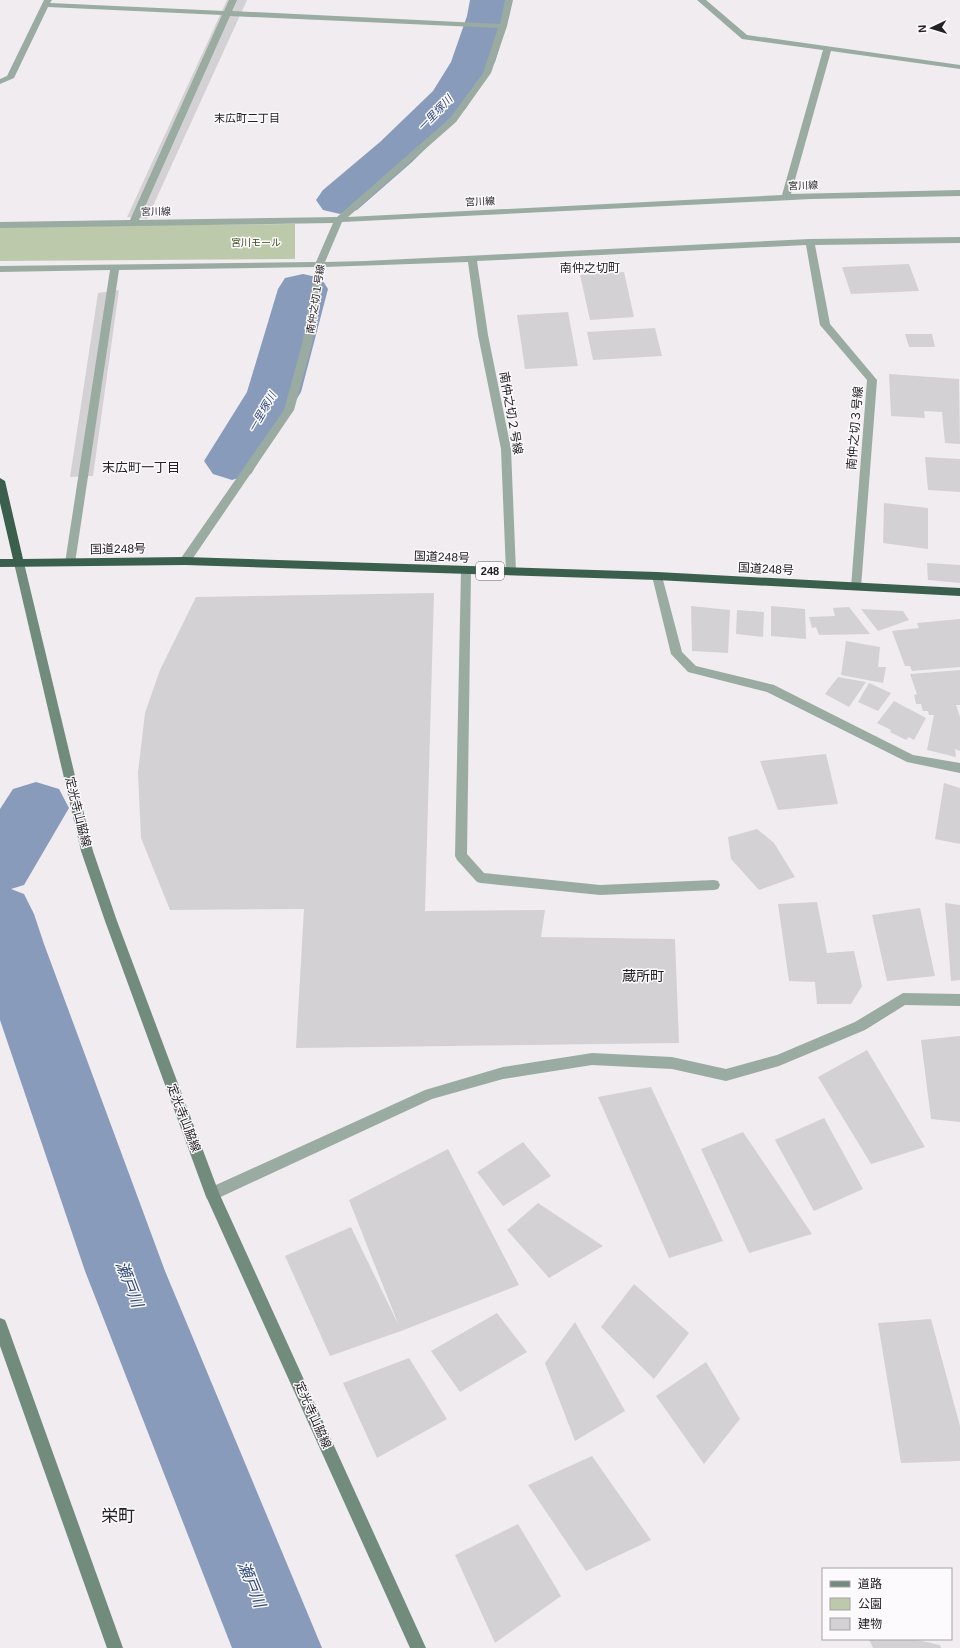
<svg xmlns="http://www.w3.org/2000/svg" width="960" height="1648" font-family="Arial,'Noto Sans JP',sans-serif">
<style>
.green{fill:#bdc9ab}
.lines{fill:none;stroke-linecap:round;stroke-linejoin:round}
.river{fill:#889bbb;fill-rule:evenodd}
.building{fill:#d4d1d4}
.street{fill:#9aaba2;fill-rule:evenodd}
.secondary{fill:#718b7d;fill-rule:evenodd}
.highway{fill:#3a5f4d;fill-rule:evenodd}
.labels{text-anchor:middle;stroke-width:3;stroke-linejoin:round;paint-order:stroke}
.far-street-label{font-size:10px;fill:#232123;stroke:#fdfafd}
.far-park-label{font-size:10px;fill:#3a4c14;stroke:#fdfafd}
.far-water-label{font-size:11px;font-style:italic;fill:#304a77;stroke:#fdfafd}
.far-neighbourhood-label{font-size:11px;fill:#232123;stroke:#fdfafd}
.shield{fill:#fdfafd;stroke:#646264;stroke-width:1}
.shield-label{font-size:11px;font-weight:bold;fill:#232123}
.far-quarter-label{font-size:12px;fill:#232123;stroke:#fdfafd}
.street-label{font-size:12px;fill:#232123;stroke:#fdfafd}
.neighbourhood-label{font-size:13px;fill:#232123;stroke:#fdfafd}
.quarter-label{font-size:14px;fill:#232123;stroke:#fdfafd}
.near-water-label{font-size:16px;font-style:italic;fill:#304a77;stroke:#fdfafd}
.near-quarter-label{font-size:17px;fill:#232123;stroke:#fdfafd}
</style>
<rect width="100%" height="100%" fill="#f0ecf0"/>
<!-- green -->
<path class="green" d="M295 224V259L0 261V226Z"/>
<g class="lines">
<!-- river -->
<g class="river">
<path d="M470 0H512L509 16 495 62 466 108 412 162 357 210 340 214 323 210 316 200 323 190 380 142 433 91 451 62 467 16Z"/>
<path d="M303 274 321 278 328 289 301 392 251 474 232 480 213 474 204 461 247 392 278 289 285 278Z"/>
<path d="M36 782 59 789 69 808 24 885 11 889 24 894 34 914 44 944 165 1271 322 1648H232L85 1271 0 1020V809L13 789Z"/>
</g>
</g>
<!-- building -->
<g class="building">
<path d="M227 0H247L147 219 127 217Z"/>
<path d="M909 264 919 291 851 294 842 267Z"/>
<path d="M624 272 634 317 590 320 580 275Z"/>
<path d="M119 290 93 476 70 477 98 293Z"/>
<path d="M568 312 578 366 525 369 517 315Z"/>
<path d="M655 328 662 356 593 360 587 332Z"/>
<path d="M905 334H932L935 347H909Z"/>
<path d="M889 374 959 379 960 444 945 443 942 412 924 411 925 418 891 416Z"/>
<path d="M925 457 960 459V492L928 490Z"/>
<path d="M884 503 928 508V549L883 543Z"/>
<path d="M927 563 960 565V583L928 580Z"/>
<path d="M434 593 425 911 545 910 541 937 675 939 679 1043 296 1048 304 909 170 910 141 838 138 772 145 713 160 670 196 597Z"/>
<path d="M691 606 730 610 728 653 692 651Z"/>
<path d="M771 606 805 609 806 639 771 636Z"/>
<path d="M849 607 870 634 819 635 816 627 812 628 809 617 835 616 833 608Z"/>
<path d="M861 609 903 611 909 620 878 631Z"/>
<path d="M737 610 764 612 763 637 736 634Z"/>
<path d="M960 619V667L912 671 910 666H905L892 631 919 628 917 623Z"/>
<path d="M846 641 880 647 878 667H886L883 683 841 675Z"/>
<path d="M960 670V705H956L960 717V751L955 749 956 757 927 750 934 715H929L928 711H923L921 704H916L914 695 917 694 910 674Z"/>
<path d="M838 677 866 682 849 707 825 694Z"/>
<path d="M869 683 891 693 878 711 858 702Z"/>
<path d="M894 701 926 718 914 740 909 737 906 740 890 732 891 730 877 723Z"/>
<path d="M826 754 838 804 778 810 760 761Z"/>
<path d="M944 783 960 788V844L935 839Z"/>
<path d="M757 829 774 843 795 877 759 890 731 859 728 837Z"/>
<path d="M817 902 827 953 854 951 862 986 851 1004H817L815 982 789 981 778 904Z"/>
<path d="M945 903 960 905V980L951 981Z"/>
<path d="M920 908 935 976 887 981 872 915Z"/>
<path d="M960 1036V1122L931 1119 921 1040Z"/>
<path d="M867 1050 925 1147 871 1164 818 1077Z"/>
<path d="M651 1087 723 1241 669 1258 598 1097Z"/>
<path d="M824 1118 863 1189 814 1211 775 1140Z"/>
<path d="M743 1132 812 1234 749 1253 701 1149Z"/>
<path d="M523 1142 551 1176 503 1206 477 1172Z"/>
<path d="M448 1149 519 1285 401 1331 330 1356 285 1256 351 1227 399 1326 349 1200Z"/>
<path d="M538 1203 603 1246 549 1278 507 1230Z"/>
<path d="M634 1284 689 1333 654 1379 601 1327Z"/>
<path d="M497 1313 527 1352 460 1392 431 1351Z"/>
<path d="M931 1319 960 1426V1461L901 1463 878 1323Z"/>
<path d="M575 1322 625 1411 575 1441 545 1363Z"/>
<path d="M409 1358 447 1419 377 1458 343 1383Z"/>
<path d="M706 1362 740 1419 704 1464 656 1396Z"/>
<path d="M592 1456 651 1540 586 1571 528 1485Z"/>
<path d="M518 1524 561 1596 495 1643 455 1555Z"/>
<path d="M869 1639H913L940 1645 941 1648H873Z"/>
</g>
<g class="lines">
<!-- street -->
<g class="street">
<path d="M44 0H52L50 3 224 11 229 0H237L232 11 500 24 505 0H513L507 26 491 73 456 122 348 217 782 195 823 50 742 39 697 0H706L747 35 960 65V69L831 51 791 194 960 190V196L811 199 342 222 325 262 365 261 810 239 960 237V243L815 245 830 324 877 380 861 587 860 590H852L851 587 867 380 820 325 806 245 477 261 488 335 511 449 516 572 515 575H507L506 572 501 449 478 335 468 262 324 267 312 344 294 410 189 564H181L180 561 181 558 284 410 302 344 315 267 119 270 75 563 74 566H66L65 563 110 270 0 272V266L316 262 333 223 0 228V222L130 220 222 15 48 7 14 78 0 84V79L7 76ZM230 16 498 28 483 73 450 118 337 217 139 220Z"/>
<path d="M466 566 470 567 471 570 467 854 484 873 600 885 714 880 718 881 720 885 718 889 714 890 600 895 481 883 477 882 457 860 455 856 461 570 462 567Z"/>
<path d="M657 572 661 573 662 576 682 652 696 666 774 685 913 755 960 763V773L907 762 767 692 688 672 671 654 652 576 653 573Z"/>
<path d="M903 993 960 994V1006L905 1005 865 1030 779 1066 726 1081 672 1069 592 1065 503 1079 432 1099 212 1201 207 1199 205 1194 207 1189 425 1090 503 1067 592 1053 672 1057 726 1069 777 1055 855 1022Z"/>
</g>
<!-- secondary -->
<g class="secondary">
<path d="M19 559 23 560 24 563 93 851 117 921 219 1193 426 1648H410L205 1194 105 921 81 851 14 563 15 560Z"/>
<path d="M0 1318 5 1320 7 1325 123 1648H107L0 1346Z"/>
</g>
<!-- highway -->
<path class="highway" d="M0 478 5 481 23 559 185 557 657 572 960 588V596L657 580 185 565 0 567V559H13L0 503Z"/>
</g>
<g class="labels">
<!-- far-street labels -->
<g class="far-street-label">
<text transform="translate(803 185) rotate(-2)" y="4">宮川線</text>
<text transform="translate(480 201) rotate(-3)" y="4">宮川線</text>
<text transform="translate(156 211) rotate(-1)" y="4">宮川線</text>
<text transform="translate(315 299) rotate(-81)" y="4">南仲之切１号線</text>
</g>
<!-- far-park labels -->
<g class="far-park-label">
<text x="256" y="246">宮川モール</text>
</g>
<!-- far-water labels -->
<g class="far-water-label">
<text transform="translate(435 113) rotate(-46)" y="4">一里塚川</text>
<text transform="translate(262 412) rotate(-60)" y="4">一里塚川</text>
</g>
<!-- far-neighbourhood labels -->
<g class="far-neighbourhood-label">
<text x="247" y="122">末広町二丁目</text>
</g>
<!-- shield labels -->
<rect class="shield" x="476" y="562" width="28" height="18" rx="3"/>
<g class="shield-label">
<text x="490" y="575">248</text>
</g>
<!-- far-quarter labels -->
<g class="far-quarter-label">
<text x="590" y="272">南仲之切町</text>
</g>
<!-- street labels -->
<g class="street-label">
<text transform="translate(511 413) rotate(80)" y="4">南仲之切２号線</text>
<text transform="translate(855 428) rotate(-85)" y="4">南仲之切３号線</text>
<text transform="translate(118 549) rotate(-1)" y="4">国道248号</text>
<text transform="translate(442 557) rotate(2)" y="4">国道248号</text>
<text transform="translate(766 569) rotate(3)" y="4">国道248号</text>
<text transform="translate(78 812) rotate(76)" y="4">定光寺山脇線</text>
<text transform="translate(184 1118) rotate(69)" y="4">定光寺山脇線</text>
<text transform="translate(313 1415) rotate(66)" y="4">定光寺山脇線</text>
</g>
<!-- neighbourhood labels -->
<g class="neighbourhood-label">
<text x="141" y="472">末広町一丁目</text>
</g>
<!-- quarter labels -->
<g class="quarter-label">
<text x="643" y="981">蔵所町</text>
</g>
<!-- near-water labels -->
<g class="near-water-label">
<text transform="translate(130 1284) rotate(69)" y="6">瀬戸川</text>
<text transform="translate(252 1584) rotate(68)" y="6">瀬戸川</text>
</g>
<!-- near-quarter labels -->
<g class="near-quarter-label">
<text x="118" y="1522">栄町</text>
</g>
</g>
<!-- legend -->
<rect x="822" y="1568" width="130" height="72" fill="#fdfafd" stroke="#a6a3a6"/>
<rect x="830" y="1581" width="20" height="6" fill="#718b7d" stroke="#a6a3a6"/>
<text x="858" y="1588" font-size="12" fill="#232123">道路</text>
<rect x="830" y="1598" width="20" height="12" fill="#bdc9ab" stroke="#a6a3a6"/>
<text x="858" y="1608" font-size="12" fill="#232123">公園</text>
<rect x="830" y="1618" width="20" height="12" fill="#d4d1d4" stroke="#a6a3a6"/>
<text x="858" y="1628" font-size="12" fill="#232123">建物</text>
<!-- north arrow -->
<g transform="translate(932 28) rotate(266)" stroke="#fdfafd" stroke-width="3" paint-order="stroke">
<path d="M0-3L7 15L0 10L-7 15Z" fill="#232123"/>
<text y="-6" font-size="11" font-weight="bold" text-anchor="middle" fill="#232123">N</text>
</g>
</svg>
